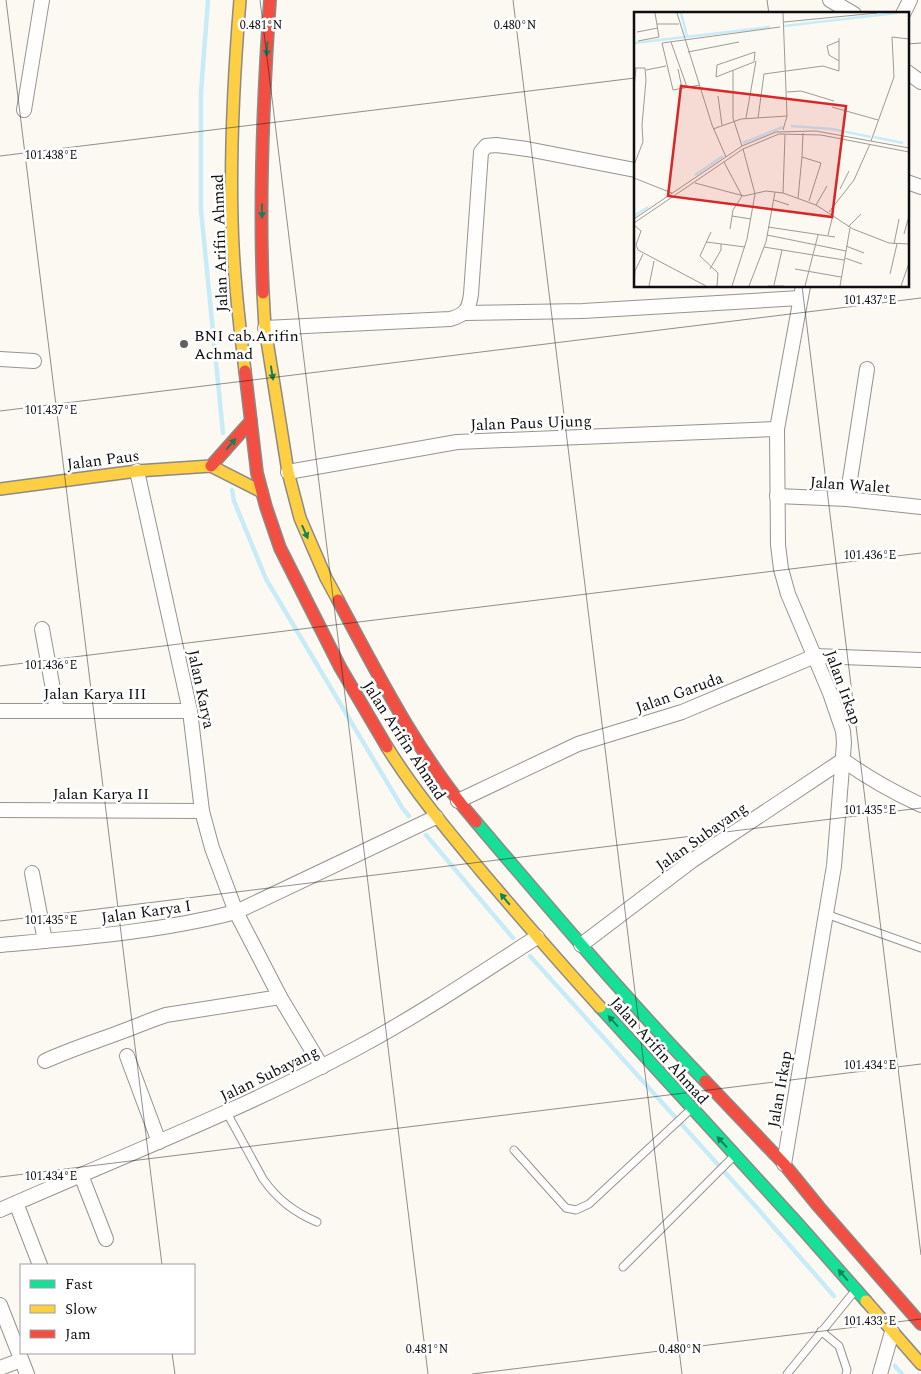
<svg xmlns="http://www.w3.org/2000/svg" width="921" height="1374" font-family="Spectral,serif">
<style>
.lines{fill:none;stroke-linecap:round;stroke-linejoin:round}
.stream{stroke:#c8ecf7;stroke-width:4.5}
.lane-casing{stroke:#959491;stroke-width:9}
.street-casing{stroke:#959491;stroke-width:16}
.fast-casing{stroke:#8c8a87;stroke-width:14}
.slow-casing{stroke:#8c8a87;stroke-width:14}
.jam-casing{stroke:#8c8a87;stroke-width:14}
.lane{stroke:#fffefd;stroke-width:7}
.street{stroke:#fffefd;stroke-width:14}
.fast{stroke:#16e098;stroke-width:11}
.slow{stroke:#ffcf43;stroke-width:11}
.jam{stroke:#f24e42;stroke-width:11}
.oneway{fill:#12825a}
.ticks{fill:none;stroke:#0e0e0e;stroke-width:1;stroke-opacity:0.45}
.poi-dot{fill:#61605e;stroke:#fff;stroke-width:2}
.labels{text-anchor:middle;stroke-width:5;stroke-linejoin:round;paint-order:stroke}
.street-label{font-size:16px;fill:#0e0e0e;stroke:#fff}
.poi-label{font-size:16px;fill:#0e0e0e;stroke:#fff;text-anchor:start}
.inset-river{fill:none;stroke:#c8ecf7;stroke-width:2.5}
.inset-road{fill:none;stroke:#9d9b97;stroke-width:1}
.view{fill:#d62828;fill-opacity:0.15;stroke:#d62828;stroke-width:2.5}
.inset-edge{fill:none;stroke:#0e0e0e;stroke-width:2.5}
.ticks-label{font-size:12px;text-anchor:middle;fill:#0e0e0e;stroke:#fff;stroke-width:5;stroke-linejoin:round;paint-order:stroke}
</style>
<rect width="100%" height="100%" fill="#fcf9f2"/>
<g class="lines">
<!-- stream -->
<g class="stream">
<path d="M208 0 201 92V210L223 433"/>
<path d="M232 490 234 501 266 579 403 809 409 816"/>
<path d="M426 835 513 938"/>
<path d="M530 956 757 1208 834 1296"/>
<path d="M895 1366 902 1374"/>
</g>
<!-- lane casing -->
<g class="lane-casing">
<g id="lane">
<path d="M826 914 921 948"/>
<path d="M227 1113 263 1179C278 1200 294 1212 317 1222"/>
<path d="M514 1150 566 1208 576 1210 589 1204 689 1111"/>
<path d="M623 1267 733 1157"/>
<path d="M821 1331 839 1346 847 1370 846 1374"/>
<path d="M787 1374 854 1292"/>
</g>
</g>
<!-- street casing -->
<g class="street-casing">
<g id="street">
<path d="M830 0 854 14"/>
<path d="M903 14 910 0"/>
<path d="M907 72 921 82"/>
<path d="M24 110 42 0"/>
<path d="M907 182 921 187"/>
<path d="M465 313 583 311 800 298"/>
<path d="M265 328 450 319C465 315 469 310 471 294L481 152 486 146 496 145 527 149 635 170"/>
<path d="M0 359 34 361"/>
<path d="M137 471 190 711 202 811 212 848 236 912 280 997 322 1067"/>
<path d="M288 472 457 442 777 429"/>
<path d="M777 496 847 499 921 507"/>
<path d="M847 499 867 369"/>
<path d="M42 629 57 711"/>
<path d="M0 711H190"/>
<path d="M458 801 578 744 682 712 815 656 921 660"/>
<path d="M0 810 202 811"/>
<path d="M32 873 45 941"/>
<path d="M0 945C79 938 159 932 236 912L436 817"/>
<path d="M581 945 693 860 843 760C868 778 893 792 921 805"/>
<path d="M127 1056 159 1142"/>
<path d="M45 1061C69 1050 94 1042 118 1033 135 1027 150 1020 166 1015L280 997"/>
<path d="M784 1164 834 866 844 743 843 731 830 693 788 594 781 569 778 545 777 429 803 286"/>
<path d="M81 1175 106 1239"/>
<path d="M16 1203 40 1265"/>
<path d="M0 1210C120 1157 242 1110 357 1048 419 1015 478 975 537 937"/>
<path d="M0 1305 27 1374"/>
<path d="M0 1368 21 1360"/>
<path d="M880 1374 892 1332"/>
</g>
</g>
<!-- fast casing -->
<g class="fast-casing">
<g id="fast">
<path d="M476 822C551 910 625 998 705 1081"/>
<path d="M600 1007 799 1225 866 1301"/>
</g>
</g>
<!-- slow casing -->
<g class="slow-casing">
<g id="slow">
<path d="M240 0C234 73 230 146 232 220 233 270 239 320 245 371"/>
<path d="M263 293 265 328 288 472 300 518 326 578 338 600"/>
<path d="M0 489 137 471 211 466 262 492"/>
<path d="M387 747C415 792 448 831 482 872 521 918 560 963 600 1007"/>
<path d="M866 1301 921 1364"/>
</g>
</g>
<!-- jam casing -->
<g class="jam-casing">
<g id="jam">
<path d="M263 293C259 196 263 98 270 0"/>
<path d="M245 371 257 473 266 507 280 548 340 667 387 747"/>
<path d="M211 466 251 421"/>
<path d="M338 600C379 677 419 756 476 822"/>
<path d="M705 1081 784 1164 819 1207 921 1324"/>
</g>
</g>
<!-- lane -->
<use href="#lane" class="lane"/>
<!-- street -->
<use href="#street" class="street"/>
<!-- fast -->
<use href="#fast" class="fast"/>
<!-- slow -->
<use href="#slow" class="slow"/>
<!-- jam -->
<use href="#jam" class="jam"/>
</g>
<!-- one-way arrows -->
<defs><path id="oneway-solid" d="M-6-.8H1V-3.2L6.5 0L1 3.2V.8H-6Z" transform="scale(1.25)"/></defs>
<g class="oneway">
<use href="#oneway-solid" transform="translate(267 49) rotate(94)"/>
<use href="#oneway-solid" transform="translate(262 211) rotate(90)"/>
<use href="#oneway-solid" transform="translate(272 373) rotate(81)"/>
<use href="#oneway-solid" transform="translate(231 444) rotate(-49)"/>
<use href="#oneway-solid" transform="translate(305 532) rotate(66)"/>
<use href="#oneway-solid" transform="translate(505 899) rotate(-130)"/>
<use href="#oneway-solid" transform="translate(613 1021) rotate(-132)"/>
<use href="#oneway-solid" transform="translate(722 1142) rotate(-133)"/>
<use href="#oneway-solid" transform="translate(843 1275) rotate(-131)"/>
</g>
<!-- ticks -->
<path class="ticks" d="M6 0 162 1265M260 0 428 1374M513 0 682 1374M767 0 769 14M907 44 921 43M0 156 635 78M802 286 921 1255M0 411 921 298M0 666 921 553M0 921 921 808M0 1177 921 1064M172 1353 175 1374M472 1374 921 1319"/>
<!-- markers -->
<circle class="poi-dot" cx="184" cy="344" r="5"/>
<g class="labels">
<!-- street labels -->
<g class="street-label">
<text transform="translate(219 243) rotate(-92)" y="6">Jalan Arifin Ahmad</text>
<text transform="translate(531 422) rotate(-2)" y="6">Jalan Paus Ujung</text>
<text transform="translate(103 459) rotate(-7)" y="6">Jalan Paus</text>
<text transform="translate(850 484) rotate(4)" y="6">Jalan Walet</text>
<text transform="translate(844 687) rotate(70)" y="6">Jalan Irkap</text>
<text transform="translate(202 689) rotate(78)" y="6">Jalan Karya</text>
<text transform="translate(679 692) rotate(-20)" y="6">Jalan Garuda</text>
<text x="95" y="699">Jalan Karya III</text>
<text transform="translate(405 740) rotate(57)" y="6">Jalan Arifin Ahmad</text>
<text x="101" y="799">Jalan Karya II</text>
<text transform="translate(701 836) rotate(-35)" y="6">Jalan Subayang</text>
<text transform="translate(146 911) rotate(-8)" y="6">Jalan Karya I</text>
<text transform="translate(660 1050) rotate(48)" y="6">Jalan Arifin Ahmad</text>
<text transform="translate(269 1073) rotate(-26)" y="6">Jalan Subayang</text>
<text transform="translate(779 1089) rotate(-80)" y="6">Jalan Irkap</text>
</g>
<!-- poi labels -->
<g class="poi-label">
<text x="194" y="341">BNI cab.Arifin<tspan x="194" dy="18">Achmad</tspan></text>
</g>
</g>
<!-- overview -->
<g transform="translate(634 12)">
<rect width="275" height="275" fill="#fcf9f2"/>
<path class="inset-river" d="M47 1 53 24M150 14 263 1M0 31 136 15M157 114 198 117 237 125M240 125 269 131M109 131 149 115M61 163 89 144M0 204 14 195"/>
<path class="inset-road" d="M43 1 78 113 92 145M150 10 243 1M23 12H45M3 20 24 16M4 29 25 25 21 1M37 30 53 75M54 40 105 30M121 40 120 50 82 65 83 53ZM205 49 195 43 193 34 205 29M0 56H11L12 68 8 113 9 130 0 153M44 57 48 76M12 58 32 54M99 58V106L108 134M66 73 39 78 28 31 146 15M0 76 2 56M153 80 167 79 200 89M84 84 88 113M198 95 244 108M112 106 122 49M124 106 130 62 189 54 205 59V26M79 117 107 107 153 104M149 118 153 104 149 1M169 121 168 145 187 151 175 189M237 129 260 65 258 25 275 27M90 150 108 184 99 198 96 217M0 166 38 181M61 171 110 184 132 179 149 181 182 193 219 217 255 231 275 232M206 177 215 159M149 181 151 123M164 186 168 145M140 188 155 193M182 193 193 174M195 200 220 168 236 132M98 204 117 207M0 207 108 134 142 120 182 119 275 136M0 211 109 137 145 122 187 123 275 140M0 213 7 219 2 233 4 238 72 274M134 215 201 225M214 215 227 202M77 220 66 244 84 261 83 274M270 222 275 204M133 223 212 239M194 223 199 203M72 230 111 235M260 232 265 207M212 234 230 241M130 235 210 248M211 246 228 252M76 257 87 238V232M161 257 207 265M256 262 263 232M140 273 148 238M0 274 1 259 9 242M15 274 20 249M98 274 113 227 121 182 109 137M115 274 132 230 141 180M134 274H150M171 274 184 223M206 274 216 216M267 274 275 251"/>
<path class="view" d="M47 74 212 94 198 205 34 184Z"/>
<rect width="275" height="275" class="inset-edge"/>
</g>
<g class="ticks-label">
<text x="261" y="29">0.481°N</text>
<text x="515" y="29">0.480°N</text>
<text x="51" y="159">101.438°E</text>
<text x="870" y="304">101.437°E</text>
<text x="51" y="414">101.437°E</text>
<text x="870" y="559">101.436°E</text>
<text x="51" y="669">101.436°E</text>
<text x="870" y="814">101.435°E</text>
<text x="51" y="924">101.435°E</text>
<text x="870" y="1069">101.434°E</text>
<text x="51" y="1180">101.434°E</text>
<text x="870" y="1325">101.433°E</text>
<text x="427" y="1353">0.481°N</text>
<text x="680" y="1353">0.480°N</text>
</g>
<!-- legend -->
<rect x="20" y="1264" width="175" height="90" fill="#ffffff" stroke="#9f9f9f"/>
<rect x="30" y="1280" width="25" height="8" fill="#16e098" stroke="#9f9f9f"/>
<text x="65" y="1289" font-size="15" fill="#0e0e0e">Fast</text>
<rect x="30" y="1305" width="25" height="8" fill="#ffcf43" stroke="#9f9f9f"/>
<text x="65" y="1314" font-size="15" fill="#0e0e0e">Slow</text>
<rect x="30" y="1330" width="25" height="8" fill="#f24e42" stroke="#9f9f9f"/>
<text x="65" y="1339" font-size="15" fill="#0e0e0e">Jam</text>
</svg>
